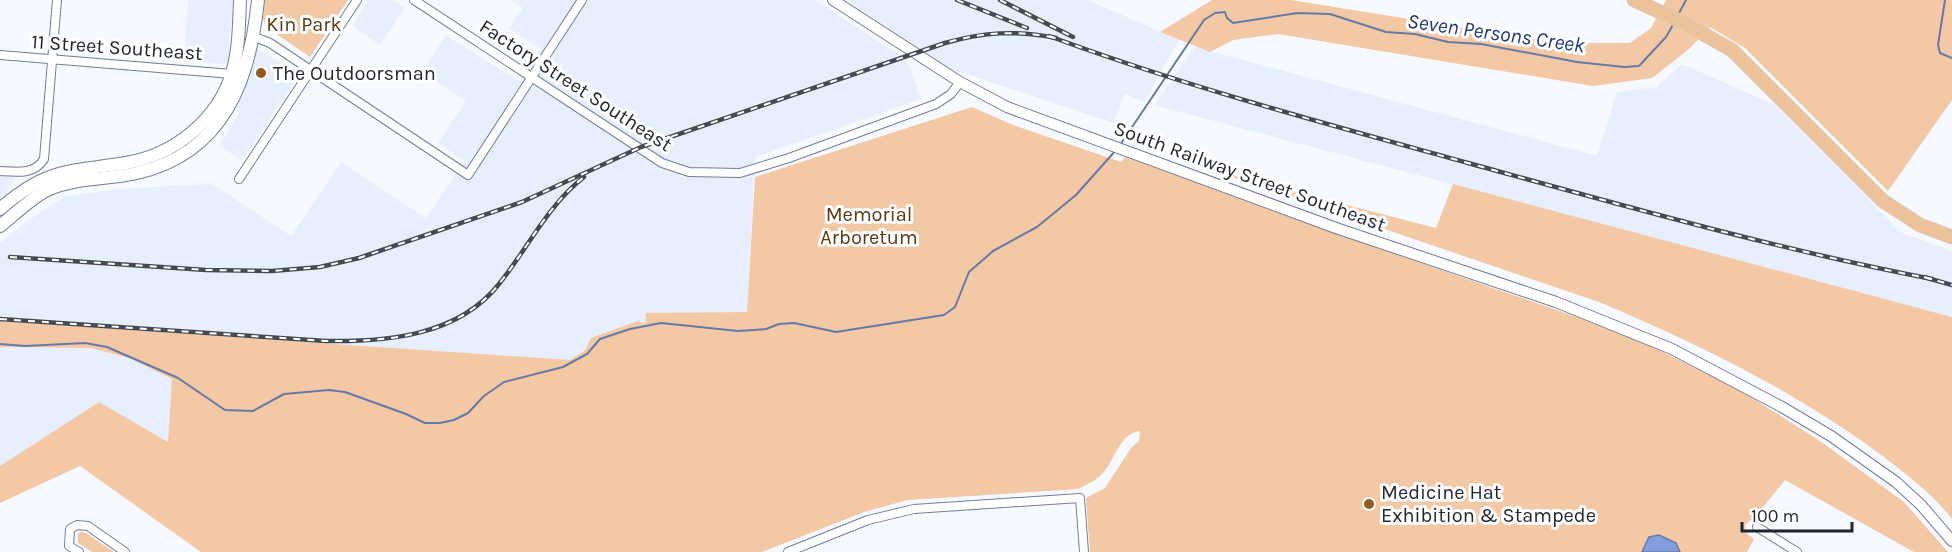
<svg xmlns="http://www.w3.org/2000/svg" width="1952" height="552" font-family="Karla,sans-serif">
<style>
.built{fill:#e7eefd}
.green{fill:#f2c8a5}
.water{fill:#849fdd;stroke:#667aa8;stroke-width:1.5}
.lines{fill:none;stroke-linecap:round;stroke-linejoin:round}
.stream{stroke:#667aa8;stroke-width:2}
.minor-casing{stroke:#727e98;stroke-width:10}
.tertiary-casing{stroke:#727e98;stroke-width:12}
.secondary-casing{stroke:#727e98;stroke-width:14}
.primary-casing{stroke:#d2d3d5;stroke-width:15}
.minor{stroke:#fff;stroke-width:8}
.tertiary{stroke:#fff;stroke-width:10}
.secondary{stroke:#fff;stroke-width:12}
.primary{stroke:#ecc29b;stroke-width:14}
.rail-casing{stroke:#444952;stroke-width:4.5}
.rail{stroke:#fff;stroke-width:2;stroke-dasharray:7;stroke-linecap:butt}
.poi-dot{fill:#965a1b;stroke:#fff;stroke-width:2}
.labels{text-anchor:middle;stroke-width:6;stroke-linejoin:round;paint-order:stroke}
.park-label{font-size:20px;fill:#5d370f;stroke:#fff}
.street-label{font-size:20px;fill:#1f242e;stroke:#fff}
.poi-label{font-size:20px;fill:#1f242e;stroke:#fff;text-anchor:start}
.water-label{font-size:21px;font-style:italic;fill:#1c357d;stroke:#fff}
</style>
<rect width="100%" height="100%" fill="#f6f9ff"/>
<!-- built -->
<g class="built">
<path d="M188 0H233L228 60 225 64 184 61Z"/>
<path d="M369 0H392L405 8 380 45 352 26Z"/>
<path d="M511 0H815L908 61 921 99 755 157 747 312 646 313 645 324 591 338 585 349 570 360 0 321V243L26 222 66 196 120 189 212 184 291 236 341 162 426 218 464 161 438 143 466 101 422 72 446 35 520 82 541 49 509 28 523 8Z"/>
<path d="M847 0H1088L1179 40 1144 102 1124 93 1114 123 949 68Z"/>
<path d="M1195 47 1597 156 1617 92 1656 87 1682 64 1775 105 1902 233 1952 251V317L1154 105Z"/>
<path d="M259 50 299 74 242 161 219 145 239 114 237 109 256 53Z"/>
<path d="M0 165 19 166 6 197 0 201Z"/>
<path d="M0 347 91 348 129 358 172 379 168 443 99 402 0 466Z"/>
</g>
<!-- green -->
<g class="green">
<path d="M265 0H348L310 57 266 27 263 19Z"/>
<path d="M1212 0H1291L1558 43H1630L1651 28 1666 0H1952V100L1888 191 1745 48 1710 27 1689 49 1652 78 1593 86 1278 34 1233 40 1210 52 1160 32Z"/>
<path d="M972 107 1013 125 1121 162 1126 156 1337 234 1626 334 1738 389 1820 441 1904 502 1948 552H1914L1785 480 1755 517 1746 524 1745 532 1754 539 1747 552H1090L1086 498 1105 488 1131 448 1139 441 1140 431C1117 434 1115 464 1099 477 1093 482 1085 485 1078 489L908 500 864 512 762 552H201L80 466 0 503V466L99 402 168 442 172 379 129 358 91 348 0 347V321L570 360 585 350 591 338 638 321 645 324 646 313 747 312 755 177Z"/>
<path d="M1205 168 1436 228 1453 184 1952 317V519C1934 495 1908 476 1884 457 1797 392 1699 344 1599 302Z"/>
<path d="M81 532 86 533 114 552H92L78 543V534Z"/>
</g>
<!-- water -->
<path class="water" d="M1659 535 1676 543 1680 552H1642L1649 537Z"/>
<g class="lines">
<!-- stream -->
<g class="stream">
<path d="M1945 0 1938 45 1940 53 1952 58"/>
<path d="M1678 15 1686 0"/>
<path d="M1120 145 1204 20 1215 13 1225 12 1227 18 1233 23 1297 13 1330 14 1386 32 1415 34 1448 42 1481 44 1577 62 1624 67 1639 66 1666 37 1674 23"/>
<path d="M0 344 25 346 85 343 107 347 178 378 225 410 253 411 284 394 329 390 345 392 406 414 425 423H440L454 420 468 413 484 396 504 382 563 367 587 354 600 339 630 329 661 323 738 331 766 329 779 324 794 323 836 332 944 315 955 307 969 272 993 251 1037 227 1076 195 1116 150"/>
</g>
<!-- minor casing -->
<g class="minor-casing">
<g id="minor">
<path d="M414 0 662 163 689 172 740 173 789 158 936 104 951 94 960 82"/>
<path d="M252 36 270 43 468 175 582 0"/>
<path d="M0 55 232 74"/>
<path d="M0 171C17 172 34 175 44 159L57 0"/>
<path d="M239 179 357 0"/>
<path d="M1757 527 1797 552"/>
<path d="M79 552 69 546 70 529 77 525 88 526 125 552"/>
<path d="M788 552 868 520 914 509 1080 498 1084 552"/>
</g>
</g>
<!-- tertiary casing -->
<g class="tertiary-casing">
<path id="tertiary" d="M833 0 960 82 1007 107 1336 228 1556 302 1672 349 1782 407 1831 436 1896 482 1921 505 1952 541"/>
</g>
<!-- secondary casing -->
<g class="secondary-casing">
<g id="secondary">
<path d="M0 209C47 168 68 172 126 163 174 155 218 120 232 73 239 50 239 24 240 0"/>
<path d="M0 226C15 214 30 199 47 190 76 177 107 180 137 173 224 153 250 80 258 0"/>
</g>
</g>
<!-- primary casing -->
<g class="primary-casing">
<path id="primary" d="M1634 0 1682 22 1732 50 1883 201 1920 225 1952 237"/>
</g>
<!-- minor -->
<use href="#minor" class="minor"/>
<!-- tertiary -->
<use href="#tertiary" class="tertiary"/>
<!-- secondary -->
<use href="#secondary" class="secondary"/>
<!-- primary -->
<use href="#primary" class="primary"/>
<!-- rail casing -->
<g class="rail-casing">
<g id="rail">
<path d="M957 0 1027 28"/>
<path d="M1000 0 1073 37"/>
<path d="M1049 36C1187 87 1327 124 1468 163 1621 205 1776 249 1932 279"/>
<path d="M10 257 206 270 272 271 320 267 359 258 522 202 641 147 945 43C984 32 1016 30 1056 38"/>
<path d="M1924 277 1952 285"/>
<path d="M0 319 326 341C387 342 458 336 499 284 528 248 547 206 584 177"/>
</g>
</g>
<!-- rail -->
<use href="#rail" class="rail"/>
</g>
<!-- markers -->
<g class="poi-dot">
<circle cx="261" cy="73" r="6"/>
<circle cx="1369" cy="504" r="6"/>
</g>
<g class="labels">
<!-- park labels -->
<g class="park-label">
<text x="304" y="31">Kin Park</text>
<text x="869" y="221">Memorial<tspan x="869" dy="23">Arboretum</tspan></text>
</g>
<!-- street labels -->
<g class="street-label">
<text transform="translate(117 47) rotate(4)" y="7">11 Street Southeast</text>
<text transform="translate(576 85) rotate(33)" y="7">Factory Street Southeast</text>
<text transform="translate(1250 176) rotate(20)" y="7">South Railway Street Southeast</text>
</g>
<!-- poi labels -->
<g class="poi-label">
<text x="273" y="80">The Outdoorsman</text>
<text x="1381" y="499">Medicine Hat<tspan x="1381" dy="23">Exhibition &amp; Stampede</tspan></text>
</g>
<!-- water labels -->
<g class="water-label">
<text transform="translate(1496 33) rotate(8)" y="7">Seven Persons Creek</text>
</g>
</g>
<!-- scale -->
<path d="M1742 522v9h110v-9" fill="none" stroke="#1f242e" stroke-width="3"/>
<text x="1751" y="522" font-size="18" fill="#1f242e" stroke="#ffffff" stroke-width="4.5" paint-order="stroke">100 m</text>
</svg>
